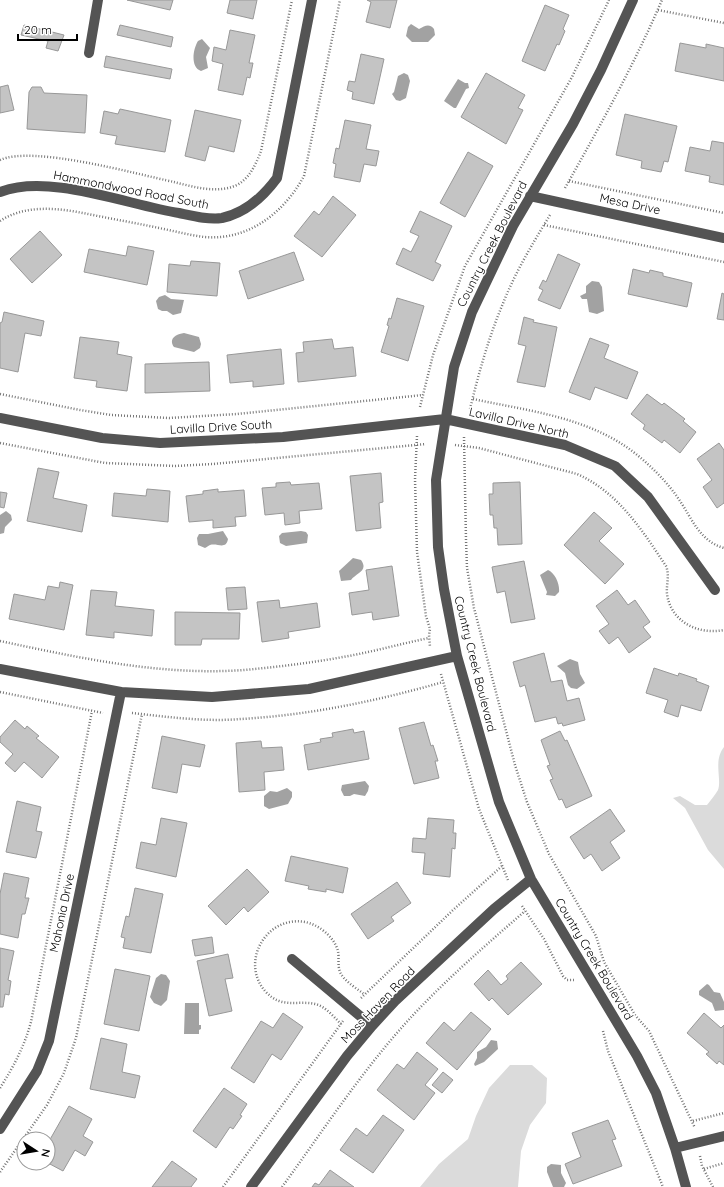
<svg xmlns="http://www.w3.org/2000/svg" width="724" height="1187" viewBox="0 0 724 1187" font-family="Quicksand,sans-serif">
  <rect width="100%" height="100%" fill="#fff"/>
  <path fill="#dbdbdb" d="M724,747v122l-16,-19 -23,-42 -12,-10 7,-2 15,9h12c3,-4 8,-10 11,-15 4,-11 -5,-29 6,-43z
    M510,1065h22l15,13 -1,25 -16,22 -9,26 -3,36h-98l19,-23 29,-25 8,-23 13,-28z"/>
  <path fill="#a2a2a2" d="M411,24l8,5c6,-3 10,-6 15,0l1,6 -7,7h-16l-6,-6 2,-9z
    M202,39l8,9 -4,9 2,11 -7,3c-11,-4 -8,-22 -3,-30z
    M404,73l4,2 2,6 -4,17 -6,3 -4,-1 -4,-6 2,-2 4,-16z
    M458,79l7,4h3l1,5 -3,1 -10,19h-2l-10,-7z
    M592,281l7,1 3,5 2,24 -7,3 -8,-2 -2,-13h-5l-2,-3 6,-3v-7z
    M165,295l6,4 13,1 -3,13 -8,2 -6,-4h-5l-4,-2 -2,-8 3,-4z
    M184,333l15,4 2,7 -1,4 -6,4 -20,-5c-6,-8 2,-13 10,-14z
    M6,511l5,4 1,5 -7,7 -1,6 -4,1v-19z
    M223,531l5,8c-2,11 -10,4 -18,6 -2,1 -3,2 -5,3l-7,-3 -1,-7 2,-4h9z
    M301,531l5,1 2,3 -1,8 -21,3 -6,-3 -1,-7 3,-3z
    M353,558l8,2c8,11 -5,13 -10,20l-10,1 -2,-10z
    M548,570c7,3 12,14 11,22l-4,4 -9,-1 1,-3 -7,-17z
    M570,659l8,3 2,12 5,9 -8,6 -6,-1 -3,-3 -3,-12 -8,-7z
    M365,781l4,5 -1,5 -3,5 -11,-2 -4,2h-6l-3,-6 1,-5z
    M287,788l5,4v5l-4,7 -19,5 -5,-3v-10l6,-5 7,1z
    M161,974l5,1 4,6 -3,19 -6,6 -7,-3 -4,-6 6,-19z
    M707,984l2,1 5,7 6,1 4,9v8l-9,1 -3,-8 -13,-8v-4z
    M185,1003h14v22h2v4l-2,1v4h-15z
    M491,1040l6,1 1,8 -14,13 -9,4 -1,-2 3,-6v-6l9,-5z
    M551,1164l10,1v8l5,10 -2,4h-11l-6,-15v-5z"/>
  <path fill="#c4c4c4" stroke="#989898" d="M127,0h46l-3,10z
    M230,0h27l-4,19 -26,-6z
    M367,0h30l-7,28 -24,-6 5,-20z
    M545,5l24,10 -6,14 2,2 -6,14 -2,-1 -12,27 -23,-10z
    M24,25l40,10 -6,16 -12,-3 2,-7 -27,-6z
    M120,25l53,12 -2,10 -54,-12z
    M230,30l25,5 -6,28h4l-3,15 -3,-1 -4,18 -25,-5 5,-26 -11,-3 2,-14 12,3z
    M680,43l26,5v-4l18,4v33l-49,-10z
    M361,54l23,5 -10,45 -22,-5 1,-7 -6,-2 2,-9 6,1z
    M106,56l66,13 -2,10 -66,-12z
    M486,73l39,22 -7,13 5,2 -17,34 -45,-27z
    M8,85l6,25 -14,3v-26z
    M32,87h9l3,6 43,2 -2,38 -58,-4 2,-37z
    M120,109l51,11 -6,32 -50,-8 2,-8 -17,-3 4,-22 14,3z
    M195,110l46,10 -7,32 -25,-6 -4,15 -20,-5z
    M625,114l52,12 -9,36 -4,-1 -3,11 -20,-4 1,-7 -26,-6z
    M345,120l26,5 -5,24 13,2 -3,15 -12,-2 -4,18 -26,-5 2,-13 -3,-1 3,-15 3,1z
    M712,141l12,2v42l-15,-3 1,-6 -25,-5 5,-24 20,4z
    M468,152l25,14 -28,51 -25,-14z
    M333,196l23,19 -34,42 -28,-21 20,-25 5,4z
    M420,211l32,15 -17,36 6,3 -8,16 -37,-17 7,-16 8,4 8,-16 -9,-4z
    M40,231l22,24 -30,28 -22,-24z
    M128,246l26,5 -7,34 -63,-13 5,-23 37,7z
    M294,252l10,28 -56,19 -9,-28z
    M558,254l22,10 -20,45 -22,-9 5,-10 -4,-2 4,-8 3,2z
    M191,261l29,2 -3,33 -50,-4 2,-28 21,2z
    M633,269l16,4 1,-3 13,3v3l29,7 -5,24 -59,-13z
    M722,293l2,1v26l-7,-1z
    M397,298l27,8 -16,55 -27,-9 8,-26 -2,-1 2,-7 2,1z
    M4,312l40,9 -3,15 -16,-3 -7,39 -18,-4v-45l2,-1z
    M524,317l10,3 -1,2 24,5 -12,60 -28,-5 9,-36 -8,-2z
    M80,337l39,5 -2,12 15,3 -5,34 -31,-4 1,-6 -23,-3z
    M590,338l19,7 -5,13 34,14 -11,27 -32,-12 -5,13 -21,-8z
    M332,339l2,10 19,-2 3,29 -58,6 -2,-29 8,-1 -1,-10z
    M281,349l3,35 -31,3v-6l-23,2 -3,-28z
    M209,362l1,29 -65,2v-29z
    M647,394l15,11 2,-2 21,16 -2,2 13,11 -16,21 -16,-13 -2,3 -19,-14 2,-4 -14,-11z
    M719,443l5,7v53l-7,5 -14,-21 9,-7 -15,-21z
    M38,468l21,4 -6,26 34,7 -5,27 -55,-11z
    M381,473l2,29 -4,1 2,25 -25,3 -6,-55z
    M290,482l1,3 28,-2 3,26 -23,2 1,12 -15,2 -1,-12 -19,2 -3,-27 14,-1v-4z
    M520,482l2,62 -24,1 -1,-17h-3l-1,-13h-3l-1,-21h4v-11z
    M147,489l23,2 -2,31 -56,-6 2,-23 32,3z
    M218,489v3l26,-2 2,26 -11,1 1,9 -23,2v-8l-24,2 -3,-26 17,-2v-3z
    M0,492l7,1 -3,15 -4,-1z
    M594,512l18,16 -13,13 25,23 -19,20 -41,-39z
    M524,561l11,58 -24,4 -6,-32 -8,2 -5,-26z
    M392,566l7,50 -26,4 -1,-8 -20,3 -3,-22 20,-3 -3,-20z
    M60,582l13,3 -9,45 -55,-11 5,-25 31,6 3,-14 11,2z
    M245,587l2,22 -19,1 -2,-22z
    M91,590l26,2 -2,14 39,4 -2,26 -38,-4v6l-28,-3z
    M617,590l11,15 7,-5 15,22 -7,5 8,10 -22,16 -11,-16 -9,7 -10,-13 10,-7 -13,-18z
    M279,600l1,8 37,-5 3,24 -32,5 1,6 -27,4 -5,-40z
    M175,612l65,1 -1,26h-37l-1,6h-26z
    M544,653l7,29 11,-2 5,21 12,-3 6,22 -22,6 -1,-3 -4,1 -2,-7 -21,5 -10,-37 -5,2 -7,-25z
    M654,668l24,8 1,-3 18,6 -1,2 13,5 -8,25 -20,-6 -3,12 -14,-5 4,-12 -22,-7z
    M15,720l10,9 2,-3 12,10 -3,2 23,19 -17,21 -18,-16 -9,10 -10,-9 8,-9 -13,-12v-5z
    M424,722l7,24 2,-1 5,16h-3l4,17 -25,6 -15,-56z
    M353,729l1,4 10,-2 5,28 -61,11 -4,-25 17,-3 -1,-3 13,-2 -1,-4z
    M560,731l5,10 2,-1 25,56 -26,12 -4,-9 -3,1 -9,-20 3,-1 -6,-13 3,-1 -9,-25z
    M162,736l43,9 -5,22 -18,-3 -5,29 -25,-5z
    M261,741l1,7 20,-1 2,23 -20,2 1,18 -26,2 -3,-49z
    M17,801l24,6 -5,24 6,1 -6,26 -30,-6z
    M610,809l15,22 -15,11 10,16 -18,13 -11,-17 -7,5 -14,-22z
    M161,818l26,5 -11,54 -40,-9 5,-26 15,3z
    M428,818l26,2 -1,13h3l-1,16 -3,-1 -2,29 -27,-3 2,-21 -13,-1 1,-14 13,1z
    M291,856l57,12 -5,25 -17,-4v3l-18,-3 1,-3 -24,-5z
    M247,869l22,23 -21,20 -4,-5 -18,18 -18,-19z
    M4,873l25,5 -4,20h4l-4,16h-3l-4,24 -18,-4v-40z
    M397,882l14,21 -20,14 3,4 -26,18 -17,-25z
    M135,888l28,6 -12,59 -28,-5 2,-10 -4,-1 5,-21 3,1z
    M212,937l2,16 -19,3 -3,-16z
    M0,948l14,3 -6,29 3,1 -2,14 -4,-1 -2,13h-3z
    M228,954l5,24 -8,1 7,32 -23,5 -12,-55z
    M521,962l21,22 -34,31 -16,-17 -3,3 -15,-17 14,-14 13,15 7,-6 -2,-3z
    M115,969l35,7 -11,55 -35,-7z
    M471,1012l20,17 -34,41 -31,-27 18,-21 10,9z
    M283,1013l20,14 -22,33 -9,-6 -18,29 -23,-15 30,-47 12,7z
    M704,1013l17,15 3,-3v40l-5,-4 -2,3 -11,-10 3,-2 -22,-19z
    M101,1038l26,6 -5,28 18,4 -5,22 -45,-9z
    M417,1052l21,17 -13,16 10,8 -21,27 -37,-30 20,-26 7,5z
    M443,1072l10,8 -11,13 -10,-8z
    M224,1088l23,16 -7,11 2,1 -9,13 -3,-2 -14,21 -23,-17z
    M69,1106l23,13 -9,17 10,6 -8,14 -10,-6 -12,21 -15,-8v-20z
    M383,1115l21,15 -31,43 -33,-23 16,-22 11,8z
    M608,1120l8,19 -4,1 10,26 -49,18 -8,-20 16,-7 -9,-24z
    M172,1161l25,18 -6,8h-39z
    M330,1170l24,17h-42l3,-4 4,2z"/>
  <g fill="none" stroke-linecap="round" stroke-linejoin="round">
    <path stroke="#767676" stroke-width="2.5" stroke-dasharray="1 2" stroke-linecap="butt" d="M658,10l66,13
      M0,160c33,-15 136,14 174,22 20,5 43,12 63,3 13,-7 19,-21 24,-34l31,-151
      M569,181l155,32
      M565,188c35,-62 69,-123 97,-188
      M0,221c26,-17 59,-13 88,-7 24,5 48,9 71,14 15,3 30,7 45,9 44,4 80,-24 100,-61l36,-176
      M544,225l180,37
      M0,394l80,16 31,5 58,3 68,-4 186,-19
      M473,399c56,12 116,18 163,55 16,13 31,28 42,44 14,20 21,43 46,50
      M420,407l13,-52 32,-89 107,-189 37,-77
      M470,409c9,-37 19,-73 34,-108 12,-30 29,-58 46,-86
      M417,436l-2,43 2,73 9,64 4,13 -1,6 1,12
      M464,437l2,103 1,28 7,40 41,157 12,37 22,52 47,82 8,26 31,53 14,16 46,97
      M0,443l105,20 70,3 38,-2 213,-20
      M455,445l24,3 98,26c41,18 65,56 89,92 4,10 0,19 1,28 4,28 31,41 57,36
      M0,641c80,17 161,35 244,29 33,-3 66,-7 99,-13 29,-5 57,-13 86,-19
      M441,674l38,135 29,71
      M0,692l103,21
      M132,713c36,4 73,9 109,6 69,-4 136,-18 202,-37
      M522,906l22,33 19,37 4,4h7
      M361,998l91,-87 50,-45
      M341,1024c-7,-7 -16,-18 -26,-20 -18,-4 -33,5 -49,-12 -27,-29 0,-77 39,-70 12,2 27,13 32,26 3,7 0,16 3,24 4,9 16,16 24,22
      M603,1031l5,20 55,136
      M0,1088c14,-22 24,-41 31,-66l61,-311
      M693,1121l31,-8
      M700,1156l2,10 11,21
      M704,1169l20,-6
      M0,1172l47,-67 17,-32 12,-35 66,-324
      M223,1187l120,-166
      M282,1187c43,-59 83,-121 133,-174 34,-36 72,-69 110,-102"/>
    <path stroke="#545454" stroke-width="10" d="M633,0l-32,70 -28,54 -60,102 -41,86 -18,55 -18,113 2,67 6,42 13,67 42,146 32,77 106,177 19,37 19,55 11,39
      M89,53l9,-53
      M0,192c49,-19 128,13 179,21 14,3 29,7 43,5 23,-5 41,-21 55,-40l35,-178
      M530,196l194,42
      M0,418l102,20 58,5 123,-6 162,-18 120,26 50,21 33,31 67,93
      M0,669l121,23 91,5 97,-8 148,-33
      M292,959l80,67
      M0,1129l37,-58 12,-30 72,-349
      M675,1148l49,-12
      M251,1187l96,-131 25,-30 23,-25 99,-92 37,-30"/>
  </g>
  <g text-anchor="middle" stroke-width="3" stroke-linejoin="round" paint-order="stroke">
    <g font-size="12" fill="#000" stroke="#fff">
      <text transform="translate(131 190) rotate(11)" y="4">Hammondwood Road South</text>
      <text transform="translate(630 204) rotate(12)" y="4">Mesa Drive</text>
      <text transform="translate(492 244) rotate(-63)" y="4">Country Creek Boulevard</text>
      <text transform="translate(519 423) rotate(13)" y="4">Lavilla Drive North</text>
      <text transform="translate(221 427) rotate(-3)" y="4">Lavilla Drive South</text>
      <text transform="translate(475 664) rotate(76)" y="4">Country Creek Boulevard</text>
      <text transform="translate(62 913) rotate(-78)" y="4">Mahonia Drive</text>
      <text transform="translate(594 959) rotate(59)" y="4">Country Creek Boulevard</text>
      <text transform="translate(378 1005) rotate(-46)" y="4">Moss Haven Road</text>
    </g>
  </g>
  <g transform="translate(36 1151) rotate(102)"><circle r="19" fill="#ffffff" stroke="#999999"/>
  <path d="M0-3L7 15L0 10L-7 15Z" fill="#000000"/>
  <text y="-6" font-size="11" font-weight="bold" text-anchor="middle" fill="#000000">N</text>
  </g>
  <path d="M18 34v6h59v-6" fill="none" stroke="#000000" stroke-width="2"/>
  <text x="24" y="34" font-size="12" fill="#000000" stroke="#ffffff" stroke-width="3" paint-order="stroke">20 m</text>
</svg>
